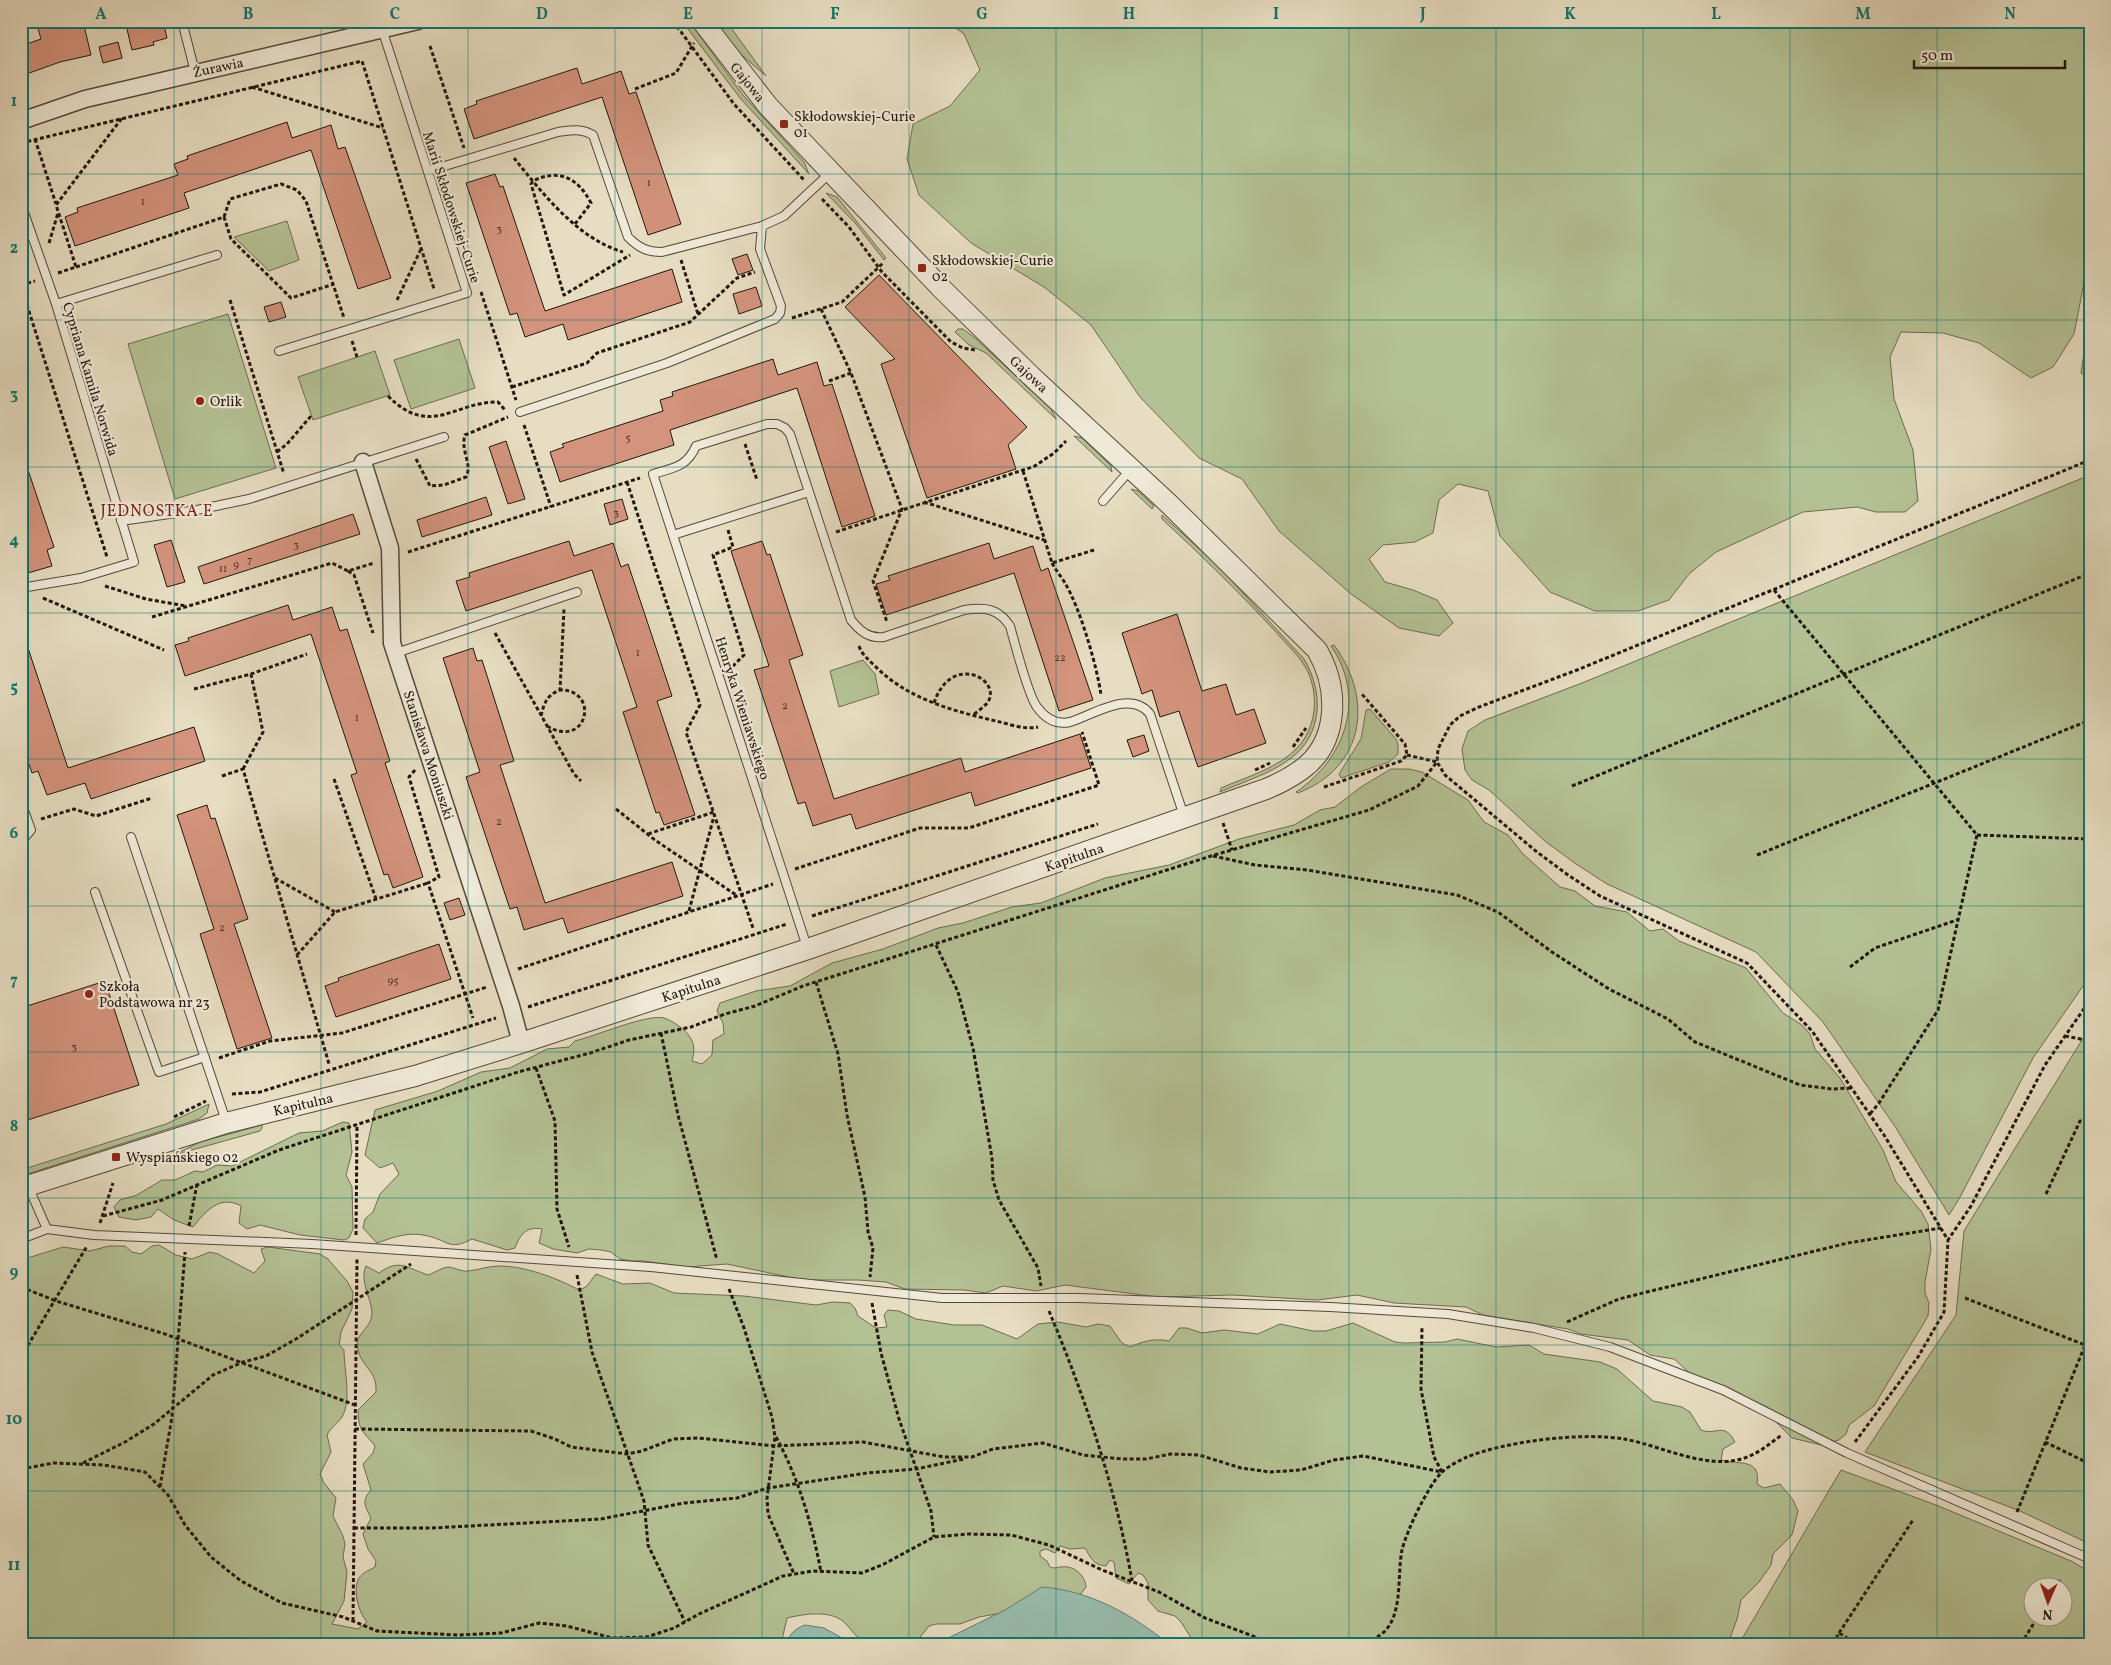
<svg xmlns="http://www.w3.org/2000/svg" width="2111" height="1665" viewBox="0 0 2111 1665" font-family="Vollkorn,serif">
  <rect width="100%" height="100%" fill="#e7ddc2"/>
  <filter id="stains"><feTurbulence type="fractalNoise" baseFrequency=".004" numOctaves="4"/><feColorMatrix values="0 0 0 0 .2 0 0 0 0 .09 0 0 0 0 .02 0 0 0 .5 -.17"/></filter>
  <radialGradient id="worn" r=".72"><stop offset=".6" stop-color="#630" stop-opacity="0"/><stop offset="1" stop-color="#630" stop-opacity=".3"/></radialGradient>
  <path fill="#b4c194" stroke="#6c6c51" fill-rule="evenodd" d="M682,21h7l54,74 61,67 5,12 -69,-76z
    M716,21h10l40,55 -30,-26z
    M946,21h1144v162l-7,105 -9,46 -21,33 -22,11 -52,-35 -36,-10 -42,-1 -11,25 4,42 19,51 5,51 -13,11h-29l-19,-5 -54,5 -87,40 -27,22 -20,26 -31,11h-43l-45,-19 -50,-56 -12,-45 -30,-7 -19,16 -6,33 -18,9 -32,3 -14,14 16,23 28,8 24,10 16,23 -14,13 -40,-8 -48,-34 -72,-63 -37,-52 -43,-21 -59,-61 -49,-72 -47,-38 -73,-44 -52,-48 -12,-36 6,-35 37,-18 30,-36 -16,-36z
    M826,193l11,4 49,61 -2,2 -28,-36z
    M287,221l12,39 -30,11 -35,-34z
    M2090,312v67l-9,-6z
    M228,314l48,154 -101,31 -47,-155z
    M958,329h5l12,9 76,71 5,10 -70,-66 -17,-8 -14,-13z
    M459,339l16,49 -64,21 -17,-49z
    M375,351l15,44 -77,25 -15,-43z
    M1074,436l8,2 29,28 1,6z
    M2090,475v501l-57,82 -74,141 -10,16 -53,-87 -73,-106 -67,-70 -149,-68 -31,-20 -30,-22 -57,-52 -17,-10 -7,-10 -3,-21 6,-18 17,-11 97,-37z
    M1131,489l7,2 16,15 -2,3z
    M1162,515l57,52 85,92c20,33 19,76 -14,100 -20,15 -47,23 -70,33l1,-4c25,-11 58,-20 77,-41 18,-20 21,-50 10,-75 -7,-15 -22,-28 -33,-41 -36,-39 -74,-76 -113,-112z
    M1334,645c40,54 31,122 -36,148l-2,-1c49,-33 71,-94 35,-146z
    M863,660l12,14 4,20 -40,13 -9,-36z
    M1370,709l26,30 2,5v10l-9,8 -48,16 -2,-4 22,-35 5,-29z
    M1391,769h18l13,3 46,28 16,22 24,13 15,19 37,33 15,4 20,15 32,6 23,19 13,-2 16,12 67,27 37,45 19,12 8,9 5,15 25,29 43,72 13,32 25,29 7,13 3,25 -6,33v11l4,10 -1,13 -54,90 -25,19 -3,9 -7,6 -18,5 -29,-7 -16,-16 -9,-15 -28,-12 -10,-7 -37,-13 -18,-16 -24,-4 -22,-15 -47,-6 -13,-5 -85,-14 -17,-8 -72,-4 -37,-8 -40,5 -85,-5 -74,2 -93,-12 -29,6 -33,-5 -17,7 -22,-3 -59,-1 -19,-7 -28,-2h-55l-76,-16 -41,3 -43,-6h-11l-12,-2 -9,-7 -10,-2 -12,-1 -12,4 -24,-4 -14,-6 3,-14c-15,-3 -22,5 -27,19l-8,2 -35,-11c-23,12 -23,2 -44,-3 -19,-5 -34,1 -51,7l-14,-15 2,-9 8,-7 7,-18 19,-20 -6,-11 -13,5 -15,-13 10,-45 63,-19 43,-19 29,-4 37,-19 22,-2 6,-6 10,-3c17,-5 64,-24 79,-20 7,2 17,9 22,14 9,10 9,17 6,29l10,3 10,-9 1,-15 11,-6 -1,-11 -6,-12 3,-8 36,-12 34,-5 42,-23 51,-14 55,-21 25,-5 49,-16 29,-4 64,-25 64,-13 70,-26 55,-14 26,-15 15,-3 26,-20z
    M2090,1027v517l-70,-33 -155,-59 91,-137 8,-84z
    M209,1104l-2,9 -8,6 -178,57v-6l145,-46z
    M343,1122l6,1 3,29 -6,23 6,12 1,42 -4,9 -5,2 -44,-5 -40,-10 -13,4 -8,-6 2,-17c-21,-12 -36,6 -48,21l-19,-7 -16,-11 -7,8 -15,3 -17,-3 -5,-10 6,-7 17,-5 25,-15h13l20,-9 8,1 14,-7 15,1 67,-33 23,-2z
    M262,1125v3l-2,3 -86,24 26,-13z
    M159,1245l17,10 16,4 18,-7 8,2 36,19 11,-12 -4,-12 7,-2 52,7 8,5 19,22 6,11 -1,17 -11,23 -2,13 5,5c0,20 8,50 -2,67 -4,6 -11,10 -15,18l4,17 -11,22 4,9 12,15 -3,18 10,20 2,8 -2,13 4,15 -3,29 -12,23 26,5 9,-7c-8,-9 -15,-32 -8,-44 4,-6 11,-8 16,-11l1,-6 -8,-12 -5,-15 8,-16c-6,-12 -10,-17 0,-28l-8,-26 10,-11 2,-7c-11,-14 -17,-15 -17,-36l18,-18c1,-22 -13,-23 -18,-42 -4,-15 9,-19 13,-31 5,-15 -13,-35 -5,-53l13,7c20,-15 28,-5 49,2 6,-2 15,-8 21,-8 7,1 13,5 19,4 11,-1 20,-5 31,-5 26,0 58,12 80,24l7,-3 10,-13 27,10 27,-1 24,10 70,3 72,9 17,-3 17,1 5,5 3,8 18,12 11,-1 -3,-12 4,-5 11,1 17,8 38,6h28l35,14 21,-15 20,-2 28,5 12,-3 12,2 12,17 8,4c14,-6 24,-9 39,-6l10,-13h8l15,5 22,-3 34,4 22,-10 33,7h13l27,-8 42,19 9,1 41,-1 12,-3 39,8 33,-2 15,9 56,8 17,7 36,32 29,6 8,5 11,18c15,6 23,-9 34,12l-12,7 -2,11c19,5 40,-2 36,24l7,4 16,-4 13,16 5,11 -6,24 -19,19 -2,11 -12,17 -18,18 -4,19 -9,25h-533l-14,-22 -6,-6 -17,-5 -10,-11v-17l-5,-8 -5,-2 -9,11 -13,-6 -2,-16 -4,-2 -4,6c-13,-1 -15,-8 -21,-18l-15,1 -10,-3 -5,7 -9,-4 -6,2v5l7,5 3,6c5,2 6,0 11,0 13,-2 24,8 25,20l-10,13 -97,17 -19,7h-24l-7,2 -12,15 -11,3 -9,-1 -7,-4 -8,-1 -16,3c-12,-5 -11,-7 -20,-17 -14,-15 -42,-10 -59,-6l-6,26h-760v-384l42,-13 27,4 19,-5h16l7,6 9,2 11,-8z
    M1841,1470l95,35 135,56 19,11v72h-351zM2034,1588h30v30h-30z"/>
  <path fill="#98bdae" stroke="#697a6e" d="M1042,1587c49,4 89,27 127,57h-105c-24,-11 -34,-1 -57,0 -24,1 -48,0 -71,0l69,-34z
    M805,1625l19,3 29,16h-67c4,-11 9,-15 19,-19z"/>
  <path fill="#d3937c" stroke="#23160e" d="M36,21h47l8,34 -31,7 -39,14v-30l20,-7z
    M125,21h38l4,17 -14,4 1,3 -22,5z
    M118,42l4,16 -19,5 -4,-16z
    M577,68l5,16 39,-13 8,23 7,-2 45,132 -33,11 -46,-138 -128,42 -10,-30 13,-5 -1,-3z
    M287,122l5,16 39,-13 7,24 7,-2 46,131 -33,11 -47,-139 -127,43 5,15 -114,38 -10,-29 13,-5 -1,-4 101,-33 -4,-11 14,-5 -1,-3z
    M495,174l5,13 3,-1 42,125 127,-42 10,33 -114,38 -5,-16 -38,13 -8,-24 -7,2 -44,-132z
    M747,254l6,16 -15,5 -6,-16z
    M879,275l148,152 -19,18 8,24 -89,29 -46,-134 14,-5 -50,-52z
    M756,287l6,19 -23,8 -6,-20z
    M281,302l5,15 -17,5 -5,-15z
    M773,359l5,16 39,-13 7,24 8,-2 43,132 -33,11 -45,-139 -127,42 4,15 -114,37 -10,-30 14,-5 -2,-3 101,-33 -3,-11 13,-4 -1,-4z
    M506,441l19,58 -17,5 -19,-57z
    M24,458l30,89 -7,3 5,16 -31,9v-116z
    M486,497l6,18 -70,22 -5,-17z
    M622,499l6,20 -18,6 -6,-21z
    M353,514l7,20 -156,50 -6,-17z
    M171,540l14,42 -18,5 -13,-42z
    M569,541l5,15 39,-13 8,24 7,-3 44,132 -15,5 38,114 -31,10 -5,-13 -3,1 -33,-101 14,-5 -45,-137 -126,41 -10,-30 14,-4 -1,-4z
    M762,541l5,14 3,-1 33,101 -14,5 45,139 127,-41 4,14 115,-38 11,34 -116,38 -4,-14 -115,37 -5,-15 -38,12 -8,-24 -7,2 -44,-134 15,-4 -38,-115z
    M989,543l5,16 39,-13 8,25 7,-3 45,132 -34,11 -45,-138 -128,42 -10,-31 14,-4 -2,-4z
    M288,605l5,15 39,-13 8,24 7,-2 43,132 -5,2 38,114 -30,11 -5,-14 -4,1 -33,-100 6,-2 -46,-139 -126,42 -10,-31 14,-4 -1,-3z
    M1177,614l25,77 24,-7 10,31 18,-6 12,34 -68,24 -19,-56 -19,6 -8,-27 -10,4 -20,-61z
    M21,636h3l44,132 126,-41 11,34 -114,38 -6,-16 -38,12 -9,-24 -6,2 -11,-32z
    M473,648l4,13 5,-1 32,101 -14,4 45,138 127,-41 11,34 -115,37 -5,-15 -39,12 -7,-23 -7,2 -44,-132 14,-5 -37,-114z
    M1144,735l5,16 -16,6 -6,-17z
    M207,805l4,14 4,-1 33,101 -14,5 38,114 -35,11 -37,-115 14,-5 -37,-114z
    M459,898l6,17 -15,5 -6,-17z
    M439,944l12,35 -115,38 -11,-31 14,-5 -1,-3z
    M105,981l34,104 -118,37v-114z"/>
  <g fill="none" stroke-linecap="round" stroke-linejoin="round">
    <g stroke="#54483b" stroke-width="10">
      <path id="service" d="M182,21l13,51
        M428,171l130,-39c14,-2 23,-4 35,3l35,102c11,11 19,15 34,15l100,-26
        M21,204l35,100 78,258 -53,16 -60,10
        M56,304l161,-49
        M279,351l188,-58 -85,-264
        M520,412l147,-49 108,-44 5,-6 1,-7 -21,-57 2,-23 22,-10 46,-43
        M1103,501l28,-32
        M121,521l76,-11 52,-11 195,-62
        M673,535l136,-43
        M396,653l181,-61
        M21,802l10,28 -10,12
        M131,837l95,284
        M95,892l64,180 46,-15
        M807,947l-154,-473c20,-6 34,-7 43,-28l71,-22h10l8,4 5,6 61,186c9,11 18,19 33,17l80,-27c21,-3 34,-2 46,16 5,18 18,69 27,81 8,11 19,18 33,15 23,-7 61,-33 80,-8l34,102
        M47,1229l47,6 218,9 339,23 291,31h137l251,9 118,7 86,14 76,19 113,43 124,63 243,106
        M21,1239l26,-10 -19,-43"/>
    </g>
    <g stroke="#54483b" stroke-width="19">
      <path id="minor" d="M21,121l64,-22 333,-78
        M363,462l27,86 2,95 119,363 10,37"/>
    </g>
    <g stroke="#54483b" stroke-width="22">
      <path id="tertiary" d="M21,1188l205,-65 189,-47 106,-33 287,-94 458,-160c12,-5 24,-11 35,-19 39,-28 38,-82 16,-120l-150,-148 -136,-126 -88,-86 -175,-184 -66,-85"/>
    </g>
    <path stroke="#23160e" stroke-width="3" stroke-dasharray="4 2.5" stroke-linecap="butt" d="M673,21l61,83 70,76
      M430,46l34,102
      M252,87l131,41
      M635,89l41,-16 18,-30
      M35,139l21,65
      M21,143l341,-82 72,228
      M514,158c29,36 64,81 109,94
      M822,199l27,28 33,45 69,70 12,6 12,2
      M224,217l6,-18 51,-15 16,6 9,11 38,117
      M575,224l16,-21c-13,-25 -32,-35 -58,-22l-2,3 33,111 66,-40
      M49,243l9,-30
      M681,260l17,54
      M76,267l148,-50 7,22 60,59 43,-14
      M58,273l18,-6 -20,-62 66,-87
      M21,285l14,-4
      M21,286l86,271
      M481,292l35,108
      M230,300l54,174
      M397,300l24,-51
      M821,309l30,64 51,136 -29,72 14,41
      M792,318l50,-16 41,-39
      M352,341l5,16
      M829,381l22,-8
      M512,387l75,-24 10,-10 93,-31 47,-44 18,-6
      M388,396c43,43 67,5 110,6l8,9
      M524,425l27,82
      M745,444l12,36
      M277,452l10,-8 24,-28
      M416,459l14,27 14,-1 22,-8c7,-13 -6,-26 -1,-42l43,-18
      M2090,460l-513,210 -98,37 -19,9 -10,9 -12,24 -1,13 8,13 92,77 31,23 32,21 147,67 65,68 72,104 64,105 23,-34 74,-141 45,-65
      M1023,471l29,92 42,-13
      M627,482l73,223 -14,27 67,196
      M924,502l120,38
      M728,530l5,17 -20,8 31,100 -13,13
      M836,532l199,-66 19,-13 12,-12
      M408,552l232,-74
      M1052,563c4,8 9,13 13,20 15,25 32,83 36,112
      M348,571l6,4 19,58
      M105,586l41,13 40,7
      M1774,590l203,245 -39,175 -59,93 -9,11
      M43,598l121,52
      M152,617l180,-54 16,8 26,-8
      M495,633l79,141 7,7
      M859,646c3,9 10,14 17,21 32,32 77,44 120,54 13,3 28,9 42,6
      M194,689l57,-15 56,-20
      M934,703c17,-51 68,-24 54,-1 -4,5 -10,9 -15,13
      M541,716c3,-13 6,-21 19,-26l4,-81
      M547,726c40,24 54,-36 13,-36
      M1293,747l13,-19
      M243,769l20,-37 -12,-58
      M415,770l-6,7 30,100 -11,6 45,135
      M1255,770l15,-7
      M222,776l21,-7 86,295
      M334,779l42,120
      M1572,786l518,-213
      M1324,787l77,-26 6,-6 -2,-11 -44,-51
      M616,809l39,31 81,55
      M41,819l33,-10 22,7 56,-18
      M1223,823l9,27
      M648,834l66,-22
      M1977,835l113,4
      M1757,855l333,-135
      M1213,856l42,9 52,5 150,25 41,17 54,40 57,37 59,30 27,23 105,43 32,4 19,-1
      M795,869l125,-41h49l130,-43 -17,-53
      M275,878l60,34
      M689,911l25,-95
      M812,916l286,-92
      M936,945l22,47 15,56 19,110 1,22 6,20 39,68 3,18
      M297,955l38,-43 93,-29
      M1850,967l25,-19 82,-28
      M518,969l255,-85
      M816,982l22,72 9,61 18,82 3,35 5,16 -3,29
      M528,1007l259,-83
      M661,1033l17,82 39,145
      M2065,1036l25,5
      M219,1058l51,-17 72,-8 145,-46
      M536,1068l19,53 2,88 12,38
      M232,1094l28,-2 236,-74
      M174,1117l32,-16
      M2046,1194l34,-73 10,2
      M103,1216l59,-16 117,-50 239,-78 72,-19 39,-13 62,-13 34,-13 30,-8 48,-20 408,-130 158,-46 49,-24 19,-24 -30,-7
      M100,1223l13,-40
      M189,1226l8,-42
      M356,1235l1,-109
      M577,1275l15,77 52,149 4,44 37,77
      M21,1287l35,14 109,33 190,71
      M729,1289l15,39 28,89 3,20 -8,61 1,16 26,60
      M1965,1298l120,47
      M872,1303l9,50 18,66 32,92 3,26
      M1049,1311c36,86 67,178 83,270
      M1567,1322l52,-23 32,-8 197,-48 93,-15
      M21,1357l66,-111
      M355,1429l176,2 24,8 16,8 56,7 15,-3 31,-12 25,-1 77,8 88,-4 81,15h28l21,-8 50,-6 40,12 39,4h24l25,-5 28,1 42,13 29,4 31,-2 33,-10 29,-4 79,16 -8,-15 -13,-68 1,-63
      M776,1437c23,42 36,88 45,135
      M1855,1442l63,-85 26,-45 4,-72
      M2045,1442l45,22
      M83,1463l42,-21 29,-18 59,-49 30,-13 23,-6 30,-17 115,-75
      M21,1469l33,-6 50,2 41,7 23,23 17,30 26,32 30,24 41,22 61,14 34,14 81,4 43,-2 38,-10 28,3 45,12 35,-1 27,-9 25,-14 84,-38 30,-5 49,2 22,-9 50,-27 34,-3 43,1 38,10 53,25 57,22 46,26 61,23 14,3
      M160,1487l12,-70 13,-165
      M2017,1512l73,-179
      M354,1528h78l169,-9 83,-16 53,-5 31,-10 99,-15 49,-4 48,-10
      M2055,1588l5,-8
      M353,1621l4,-362
      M1839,1633l74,-113
      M1366,1644c6,-4 14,-8 19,-13 18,-19 12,-56 17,-81 5,-20 25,-62 39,-77 6,-6 19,-13 26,-16 40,-16 115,-25 157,-18 40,7 90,36 130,15 10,-5 19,-13 28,-19
      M1833,1644l6,-11 18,11
      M2021,1644l16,-26"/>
    <use href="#service" stroke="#efe9d7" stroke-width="8"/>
    <use href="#minor" stroke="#efe9d7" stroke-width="16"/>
    <use href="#tertiary" stroke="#efe9d7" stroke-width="20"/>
  </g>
  <path fill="none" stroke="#0f766e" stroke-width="1" stroke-opacity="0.55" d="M174,21v1623M321,21v1623M468,21v1623M615,21v1623M762,21v1623M909,21v1623M1056,21v1623M1202,21v1623M1349,21v1623M1496,21v1623M1643,21v1623M1790,21v1623M1937,21v1623M21,174h2069M21,320h2069M21,467h2069M21,613h2069M21,759h2069M21,906h2069M21,1052h2069M21,1198h2069M21,1345h2069M21,1491h2069"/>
  <g fill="#8f2418" stroke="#efe9d7" stroke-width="2">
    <rect x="779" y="119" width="10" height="10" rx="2.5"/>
    <rect x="917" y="263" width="10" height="10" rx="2.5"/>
    <circle cx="200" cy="401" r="5"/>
    <circle cx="89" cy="994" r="5"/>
    <rect x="111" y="1152" width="10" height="10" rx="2.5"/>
  </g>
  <g text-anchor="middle" stroke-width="4.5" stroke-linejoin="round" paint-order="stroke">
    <g font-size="11" fill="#4f352a">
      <text x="649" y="186">1</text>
      <text x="143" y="205">1</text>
      <text x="499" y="232">3</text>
      <text x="628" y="441">5</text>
      <text x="616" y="516">3</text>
      <text x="296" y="548">3</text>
      <text x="250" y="563">7</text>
      <text x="236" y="568">9</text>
      <text x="223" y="572">11</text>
      <text x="638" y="656">1</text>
      <text x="1060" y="661">22</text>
      <text x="785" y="709">2</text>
      <text x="357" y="721">1</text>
      <text x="499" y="825">2</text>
      <text x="222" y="931">2</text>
      <text x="393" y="984">95</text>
      <text x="74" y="1050">3</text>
    </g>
    <g font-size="14" fill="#23160e" stroke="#efe9d7">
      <text transform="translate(218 67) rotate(-12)" y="5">Żurawia</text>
      <text transform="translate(748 82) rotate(51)" y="5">Gajowa</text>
      <text transform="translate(452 207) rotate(72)" y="5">Marii Skłodowskiej-Curie</text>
      <text transform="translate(1029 374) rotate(43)" y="5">Gajowa</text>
      <text transform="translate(91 379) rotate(73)" y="5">Cypriana Kamila Norwida</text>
      <text transform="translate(743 708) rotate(72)" y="5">Henryka Wieniawskiego</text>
      <text transform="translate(429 755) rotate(72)" y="5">Stanisława Moniuszki</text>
      <text transform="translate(1074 857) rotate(-19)" y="5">Kapitulna</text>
      <text transform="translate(691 988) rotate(-18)" y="5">Kapitulna</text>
      <text transform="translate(303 1104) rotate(-13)" y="5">Kapitulna</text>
    </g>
    <g font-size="14" fill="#23160e" stroke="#efe9d7" text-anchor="start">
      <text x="794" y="121">Skłodowskiej-Curie<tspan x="794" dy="16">01</tspan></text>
      <text x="932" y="265">Skłodowskiej-Curie<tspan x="932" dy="16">02</tspan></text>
      <text x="210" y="406">Orlik</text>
      <text x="99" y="991">Szkoła<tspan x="99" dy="16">Podstawowa nr 23</tspan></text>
      <text x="126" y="1162">Wyspiańskiego 02</text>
    </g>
    <g font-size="16" letter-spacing="1" fill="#7a1f14" stroke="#efe9d7">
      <text x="157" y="516">JEDNOSTKA E</text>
    </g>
  </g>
  <rect width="2111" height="1665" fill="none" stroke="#e7ddc2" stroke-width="55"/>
  <g transform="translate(2048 1602) rotate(182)"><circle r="24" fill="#efe9d7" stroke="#9d9587"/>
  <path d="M0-4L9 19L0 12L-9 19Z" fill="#8f2418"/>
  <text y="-8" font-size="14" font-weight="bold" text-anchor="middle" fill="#23160e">N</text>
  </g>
  <path d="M1914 60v8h151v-8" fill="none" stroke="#23160e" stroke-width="2.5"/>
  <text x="1921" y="60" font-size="15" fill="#23160e" stroke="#efe9d7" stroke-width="4" paint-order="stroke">50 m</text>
  <rect x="28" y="28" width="2056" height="1610" fill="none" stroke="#0f766e" stroke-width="2"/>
  <g font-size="16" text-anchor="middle" font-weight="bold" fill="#0f766e">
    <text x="101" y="19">A</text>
    <text x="248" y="19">B</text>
    <text x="395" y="19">C</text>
    <text x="542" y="19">D</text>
    <text x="688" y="19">E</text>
    <text x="835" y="19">F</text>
    <text x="982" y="19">G</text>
    <text x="1129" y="19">H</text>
    <text x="1276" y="19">I</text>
    <text x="1423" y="19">J</text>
    <text x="1570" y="19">K</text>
    <text x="1716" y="19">L</text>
    <text x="1863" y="19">M</text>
    <text x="2010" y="19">N</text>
    <text x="14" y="106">1</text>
    <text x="14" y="253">2</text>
    <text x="14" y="399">3</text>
    <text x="14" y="545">4</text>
    <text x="14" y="692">5</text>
    <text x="14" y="838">6</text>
    <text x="14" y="985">7</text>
    <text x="14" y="1131">8</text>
    <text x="14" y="1277">9</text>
    <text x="14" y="1424">10</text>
    <text x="14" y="1570">11</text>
  </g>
  <rect width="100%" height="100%" filter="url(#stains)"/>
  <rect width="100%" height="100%" fill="url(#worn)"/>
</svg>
